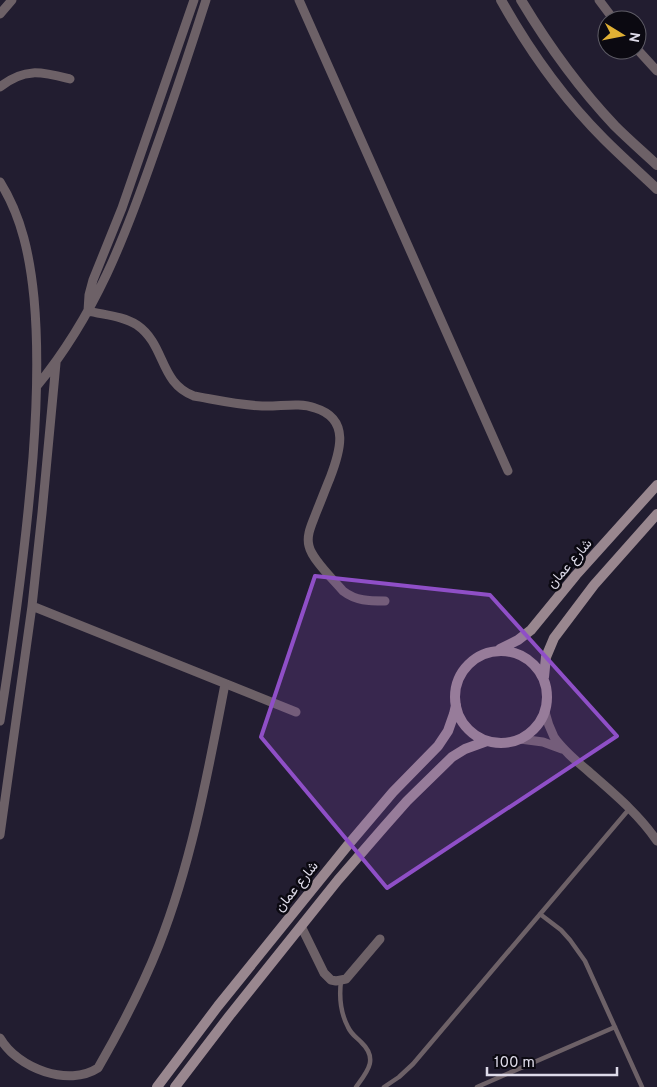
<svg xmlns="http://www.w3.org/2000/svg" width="657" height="1087" viewBox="0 0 657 1087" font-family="Overpass,Vazirmatn,sans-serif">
  <rect width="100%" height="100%" fill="#221d30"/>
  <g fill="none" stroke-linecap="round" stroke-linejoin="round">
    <path stroke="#6d6167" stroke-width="4.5" d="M540,914l21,16 9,10 15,21 57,126
      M341,981c-2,16 -1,31 7,46 3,7 8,10 13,15 18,17 6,30 -5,45
      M384,1087l15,-10 14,-13 217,-256
      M477,1087l138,-60"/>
    <path stroke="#6d6167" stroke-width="9" d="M194,0l-72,208 -29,72 -4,15 -1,16c16,4 35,5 49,14 29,20 22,58 57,71 23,4 45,9 68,10 17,1 37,-4 53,2 36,11 25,44 15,70 -5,12 -9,23 -14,35 -4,11 -10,22 -7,33 3,14 25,34 34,45 13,10 26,10 42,10
      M299,0l209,471
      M599,0l15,20
      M0,14l12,-14
      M637,49l20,22
      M0,87c25,-20 42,-15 70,-8
      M0,182c22,35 30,75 34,116 5,54 3,105 -1,159 -7,88 -19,176 -33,264
      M37,386c59,-72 88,-149 118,-235 18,-50 35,-101 51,-151
      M32,606l264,106
      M545,712c2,9 5,17 9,25 9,13 21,23 33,33 25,22 51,43 70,71
      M520,739l23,3 19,7
      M0,835l32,-229 10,-93 14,-150
      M301,926l23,47 7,7 5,1 10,-2 34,-40
      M0,1038c18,31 69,49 98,30 23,-40 44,-80 61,-123 33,-84 49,-173 66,-261"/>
    <path stroke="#6d6167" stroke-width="10" d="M501,0c28,50 62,98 103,139 17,17 35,33 53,50
      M521,0c27,45 58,88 94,126 13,13 28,26 42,39"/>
    <path stroke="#99878f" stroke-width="10" d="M500,649l18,-9 13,-10 45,-55 81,-90
      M455 697a46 46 0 1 1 92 0a46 46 0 1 1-92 0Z
      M544,677l2,-20 8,-19 40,-53 63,-71
      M157,1087l61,-81 130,-161 45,-53 45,-46 10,-15 6,-17 2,-9
      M175,1087l55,-72 108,-135 46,-53 23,-26 45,-44 13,-8 22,-8"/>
  </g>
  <path fill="#8f4fc7" fill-opacity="0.2" stroke="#8f4fc7" stroke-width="4" stroke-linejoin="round" d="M315,576l175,19 127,141 -230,152 -126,-151z"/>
  <g text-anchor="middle" stroke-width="5" stroke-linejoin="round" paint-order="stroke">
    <g font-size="14" fill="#dedbe9" stroke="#0b0911">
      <text transform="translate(569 563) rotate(-49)" y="5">شارع عمان</text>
      <text transform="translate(296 886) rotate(-51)" y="5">شارع عمان</text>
    </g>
  </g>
  <g transform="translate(622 35) rotate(100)"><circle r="24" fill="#0b0911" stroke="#5f5d67"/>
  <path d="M0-4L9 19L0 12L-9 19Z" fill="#e0b034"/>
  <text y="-8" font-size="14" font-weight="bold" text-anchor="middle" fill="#dedbe9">N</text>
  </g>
  <path d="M487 1067v8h130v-8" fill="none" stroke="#dedbe9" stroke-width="2.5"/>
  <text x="494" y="1067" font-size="15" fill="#dedbe9" stroke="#0b0911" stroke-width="4" paint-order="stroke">100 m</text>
</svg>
